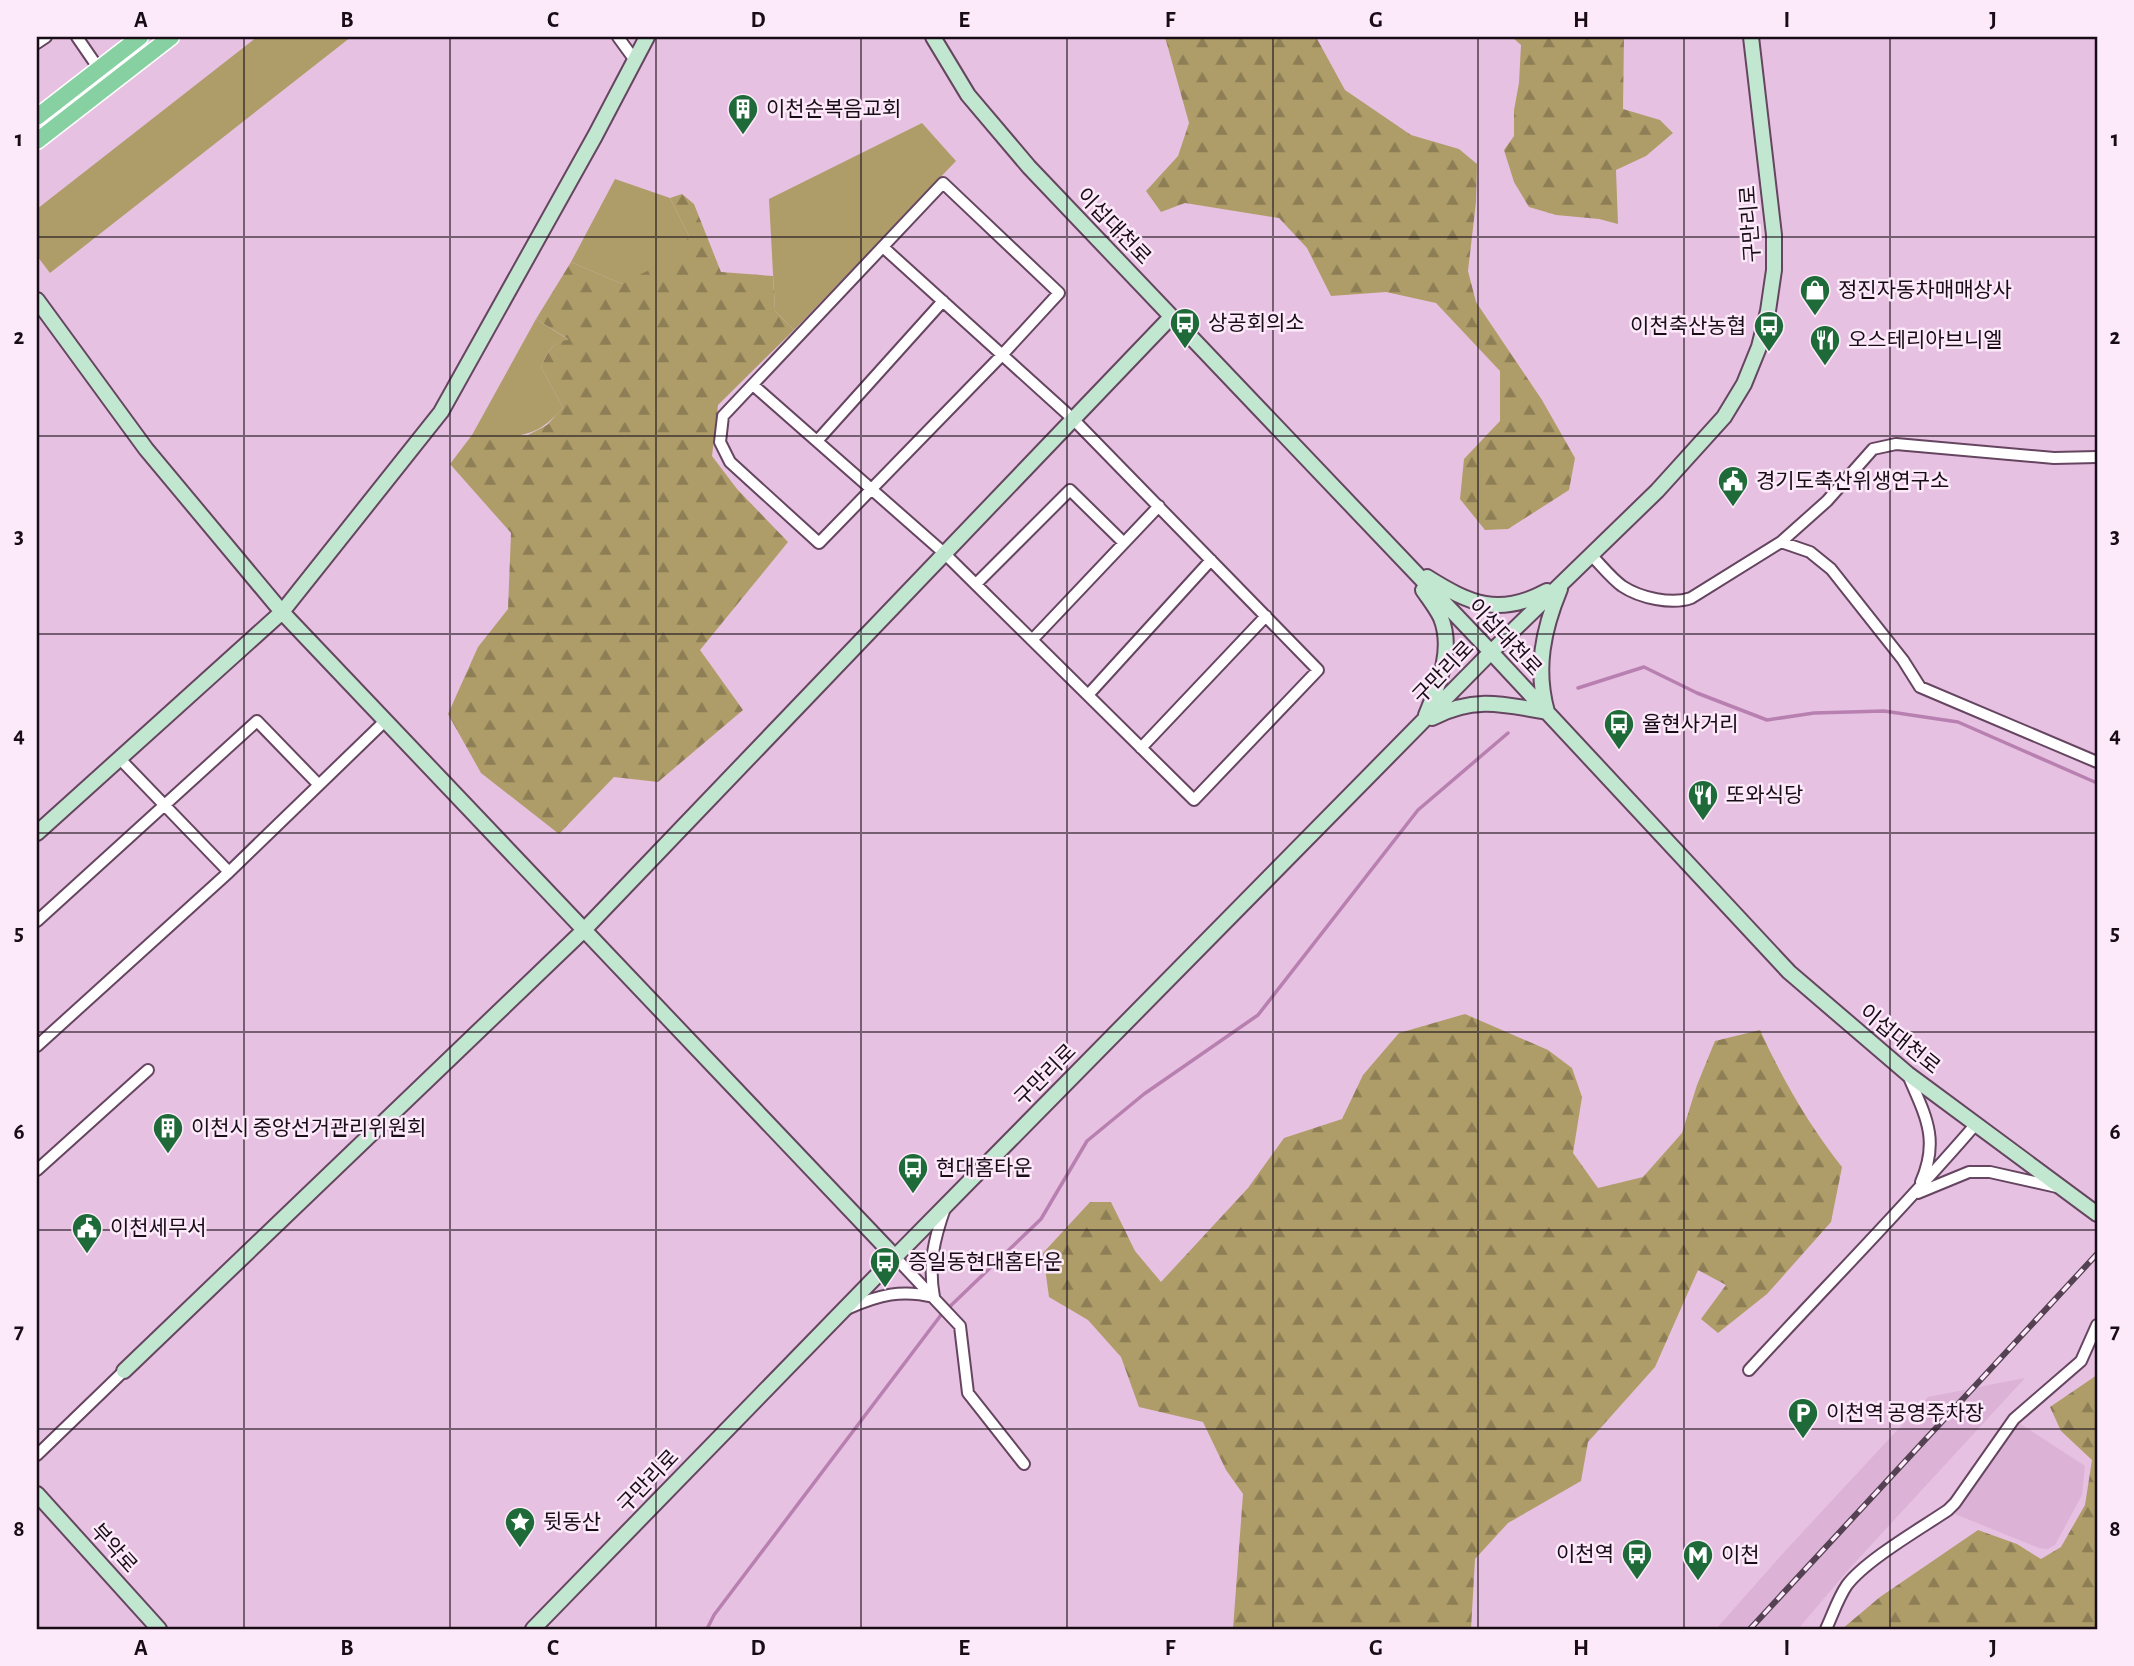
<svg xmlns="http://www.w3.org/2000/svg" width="2134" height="1666" viewBox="0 0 2134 1666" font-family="'Alegreya Sans','Noto Sans KR',sans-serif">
  <defs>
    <pattern id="forest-firs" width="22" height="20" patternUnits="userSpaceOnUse" patternTransform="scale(1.75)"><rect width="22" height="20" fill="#ae9d68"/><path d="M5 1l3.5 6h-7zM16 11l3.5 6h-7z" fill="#8d7e55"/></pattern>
  </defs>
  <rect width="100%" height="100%" fill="#e7c1e1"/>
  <path fill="#dcb2d6" d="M2025,1378l-176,191 -51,60h-82l70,-79 142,-153z
    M2019,1423l66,43 -3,29 -27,50 -7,4 -9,-1 -84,-34 51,-82z"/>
  <path fill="url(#forest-firs)" d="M1165,37h151l29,53 66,45 48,14 18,15 -1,38 -8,69 8,31 66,98 33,58 -6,32 -61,39 -23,1 -25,-31 4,-40 36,-38v-50l-64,-68 -50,-11 -55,4 -24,-48 -28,-30 -94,-15 -24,9 -15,-21 32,-35 11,-33z
    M1512,37h112l-1,72 37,11 13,13 -27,23 -30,14 2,54 -19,-5 -43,-4 -27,-8 -15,-25 -10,-32 10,-14v-26l5,-27 2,-38z
    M682,194l12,10 27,68 52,4 2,35 19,19 -76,75 -6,51 25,33 51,53 -88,108 43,60 -85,72 -44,-5 -55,57 -78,-61 -33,-59 30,-67 30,-38 3,-76 -61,-69 22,-29h56l19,-10 16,-17 -22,-41c7,-15 11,-25 27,-28l-32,-20 35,-57 51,22 67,-48 -19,-38z
    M1465,1014l83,36 24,18 10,29 -9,56 25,35 45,-11 39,-44 15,-48 18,-44 45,-11c22,49 49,95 82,137l-11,55 -64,72 -49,39 -17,-14 25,-34 -28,-15 -43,97 -67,75 -7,39 -73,42 -33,36 -4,70h-238l10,-135 -17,-24 -23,-48 -64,-15 -18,-50 -33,-37 -39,-23 -6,-44 47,-51h21l24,49 26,31 87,-94 36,-50 58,-19 21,-44 36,-42z
    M2097,1375v254h-255l38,-32 98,-67 39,14 24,15 20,-12 24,-42 7,-45 -31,-29 -11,-24z"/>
  <path fill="#ae9d68" d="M257,37h94l-301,236 -13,-17v-47z
    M922,123l34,38 -162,169 -19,-19 -6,-112z
    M615,179l55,19 19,38 -11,19 -56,29 -51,-22z
    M536,319l33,21c-17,1 -21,12 -28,27l22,41c-32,35 -47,27 -91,27z"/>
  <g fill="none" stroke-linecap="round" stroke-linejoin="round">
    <path stroke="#b880b0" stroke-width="3.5" d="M1578,688l66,-21 53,26 70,27 47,-7 70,-2 74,11 139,61
      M707,1629l7,-14 227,-300 100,-96 46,-78 57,-47 114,-79 160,-205 90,-77"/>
    <g stroke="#654560" stroke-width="14">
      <path id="street" d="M77,37l22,32
        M618,37l16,22
        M37,43l9,-6
        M943,183l116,110 -57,62 -183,188 -89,-81 -10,-20 3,-26z
        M753,385l191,168 250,247 124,-130 -245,-251 -189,-171
        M817,441l126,-140
        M1781,542l29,10 21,17 72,91 17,27 177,75
        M1591,555c10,10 20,23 31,31 18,12 50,19 69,12l90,-56 46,-41 46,-52 23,-5 158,14 43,-1
        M976,584l94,-94 54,53
        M1032,640l127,-134
        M1088,695l123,-135
        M1141,748l125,-132
        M119,758l110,114
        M37,921l220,-200 62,64
        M37,1046l192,-174 156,-151
        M1908,1075c17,40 32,64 13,107
        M37,1170l111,-100
        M1918,1193l51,-21h21l67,15
        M895,1257l65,69 8,67 56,71
        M934,1297c-6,-32 0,-58 11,-89
        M849,1308c30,-13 52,-19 85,-11
        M1749,1370c75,-82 153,-160 226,-245
        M37,1455l87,-84
        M1826,1629c7,-15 12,-31 21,-44 19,-25 73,-56 101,-75l7,-7 59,-84 67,-58 16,-36"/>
    </g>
    <g stroke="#654560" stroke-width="18">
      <path id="secondary" d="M933,37l35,58 61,72 462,485 298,320 119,102 189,140
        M37,300l109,149 136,163 613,645
        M1427,577c43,27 72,40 120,14
        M1423,590c6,9 14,19 18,28 13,33 -3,67 -15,97
        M1432,718c42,-22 71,-14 115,-6 -12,-43 -4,-82 13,-123
        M37,833l245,-221 159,-200 154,-276 52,-99
        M124,1371l460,-441 587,-613
        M37,1494l122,135
        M533,1629l362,-372 596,-605 166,-161 67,-74 20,-33 15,-37 9,-36 6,-41v-35l-23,-198"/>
    </g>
    <g stroke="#fff" stroke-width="19">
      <path id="primary" d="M37,117l103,-80
        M37,141l134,-104"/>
    </g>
    <use href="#street" stroke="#fff" stroke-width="10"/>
    <use href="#secondary" stroke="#c2e7d0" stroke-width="14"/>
    <use href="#primary" stroke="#86d0a1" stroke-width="16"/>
    <g stroke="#544152" stroke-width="6">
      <path id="rail" d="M1750,1629l347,-375"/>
    </g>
    <use href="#rail" stroke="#fce9f9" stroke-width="3.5" stroke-dasharray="10" stroke-linecap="butt"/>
  </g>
  <path fill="none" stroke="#180c17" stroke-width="2" stroke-opacity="0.55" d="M244,37v1592M450,37v1592M656,37v1592M861,37v1592M1067,37v1592M1273,37v1592M1478,37v1592M1684,37v1592M1890,37v1592M37,237h2060M37,436h2060M37,634h2060M37,833h2060M37,1032h2060M37,1230h2060M37,1429h2060"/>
  <defs>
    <g id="building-pin" transform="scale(1.575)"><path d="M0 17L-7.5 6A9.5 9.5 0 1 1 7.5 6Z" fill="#1e6b39" stroke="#fce9f9"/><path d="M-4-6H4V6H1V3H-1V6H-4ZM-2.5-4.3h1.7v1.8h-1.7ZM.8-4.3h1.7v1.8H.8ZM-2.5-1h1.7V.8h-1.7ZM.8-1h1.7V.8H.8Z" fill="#fff"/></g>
    <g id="shop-pin" transform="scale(1.575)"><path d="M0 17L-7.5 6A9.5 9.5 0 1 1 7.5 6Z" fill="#1e6b39" stroke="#fce9f9"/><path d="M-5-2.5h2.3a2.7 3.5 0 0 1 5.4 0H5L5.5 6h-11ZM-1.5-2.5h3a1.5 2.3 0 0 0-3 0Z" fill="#fff"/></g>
    <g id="bus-pin" transform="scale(1.575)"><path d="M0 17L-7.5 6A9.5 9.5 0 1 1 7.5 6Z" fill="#1e6b39" stroke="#fce9f9"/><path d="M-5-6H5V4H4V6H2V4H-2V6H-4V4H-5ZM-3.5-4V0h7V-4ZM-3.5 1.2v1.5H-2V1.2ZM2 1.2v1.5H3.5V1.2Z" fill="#fff"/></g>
    <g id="restaurant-pin" transform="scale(1.575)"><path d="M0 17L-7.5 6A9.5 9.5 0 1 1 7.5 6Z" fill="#1e6b39" stroke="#fce9f9"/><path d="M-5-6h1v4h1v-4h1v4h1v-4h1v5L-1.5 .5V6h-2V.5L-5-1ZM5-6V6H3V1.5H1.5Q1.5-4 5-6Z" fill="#fff"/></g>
    <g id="civic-pin" transform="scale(1.575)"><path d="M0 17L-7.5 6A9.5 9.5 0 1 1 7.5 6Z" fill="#1e6b39" stroke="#fce9f9"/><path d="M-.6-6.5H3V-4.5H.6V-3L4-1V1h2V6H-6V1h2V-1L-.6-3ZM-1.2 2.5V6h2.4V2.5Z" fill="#fff"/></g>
    <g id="parking-pin" transform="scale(1.575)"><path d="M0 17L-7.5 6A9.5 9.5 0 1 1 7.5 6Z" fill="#1e6b39" stroke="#fce9f9"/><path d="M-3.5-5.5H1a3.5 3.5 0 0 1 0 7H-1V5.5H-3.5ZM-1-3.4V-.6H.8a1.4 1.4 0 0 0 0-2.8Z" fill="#fff"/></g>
    <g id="sight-pin" transform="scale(1.575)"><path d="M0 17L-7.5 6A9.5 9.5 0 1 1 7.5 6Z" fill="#1e6b39" stroke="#fce9f9"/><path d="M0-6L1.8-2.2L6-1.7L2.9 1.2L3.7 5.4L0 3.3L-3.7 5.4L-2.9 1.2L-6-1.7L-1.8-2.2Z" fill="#fff"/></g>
    <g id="metro-pin" transform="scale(1.575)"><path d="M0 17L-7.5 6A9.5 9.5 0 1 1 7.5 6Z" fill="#1e6b39" stroke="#fce9f9"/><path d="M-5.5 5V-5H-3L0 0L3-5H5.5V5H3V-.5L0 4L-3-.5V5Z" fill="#fff"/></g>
  </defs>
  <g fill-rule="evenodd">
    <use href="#building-pin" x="743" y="109"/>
    <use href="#shop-pin" x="1815" y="290"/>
    <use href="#bus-pin" x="1185" y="323"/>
    <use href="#bus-pin" x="1769" y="326"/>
    <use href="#restaurant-pin" x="1825" y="340"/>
    <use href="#civic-pin" x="1733" y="481"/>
    <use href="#bus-pin" x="1619" y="724"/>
    <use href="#restaurant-pin" x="1703" y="795"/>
    <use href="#building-pin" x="168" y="1128"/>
    <use href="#bus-pin" x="913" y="1168"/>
    <use href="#civic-pin" x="87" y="1228"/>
    <use href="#bus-pin" x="885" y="1262"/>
    <use href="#parking-pin" x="1803" y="1413"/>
    <use href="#sight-pin" x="520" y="1522"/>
    <use href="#bus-pin" x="1637" y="1554"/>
    <use href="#metro-pin" x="1698" y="1555"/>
  </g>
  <g text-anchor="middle" stroke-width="5" stroke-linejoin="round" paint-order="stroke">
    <g font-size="21" fill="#180c17" stroke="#fce9f9" text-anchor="start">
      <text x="766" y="116">이천순복음교회</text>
      <text x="1838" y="297">정진자동차매매상사</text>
      <text x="1208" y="330">상공회의소</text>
      <text x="1746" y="333" text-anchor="end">이천축산농협</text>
      <text x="1848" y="347">오스테리아브니엘</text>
      <text x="1756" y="488">경기도축산위생연구소</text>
      <text x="1642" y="731">율현사거리</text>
      <text x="1726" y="802">또와식당</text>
      <text x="191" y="1135">이천시 중앙선거관리위원회</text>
      <text x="936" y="1175">현대홈타운</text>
      <text x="110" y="1235">이천세무서</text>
      <text x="908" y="1269">증일동현대홈타운</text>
      <text x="1826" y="1420">이천역 공영주차장</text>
      <text x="543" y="1529">뒷동산</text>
      <text x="1614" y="1561" text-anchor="end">이천역</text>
      <text x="1721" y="1562">이천</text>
    </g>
    <g font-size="21" fill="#180c17" stroke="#fce9f9">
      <text transform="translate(1750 224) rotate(-94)" y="7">구만리로</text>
      <text transform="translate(1114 226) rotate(46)" y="7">이섭대천로</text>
      <text transform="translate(1505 637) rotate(47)" y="7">이섭대천로</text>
      <text transform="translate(1443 672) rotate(-46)" y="7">구만리로</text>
      <text transform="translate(1900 1039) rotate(39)" y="7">이섭대천로</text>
      <text transform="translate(1045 1075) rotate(-45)" y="7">구만리로</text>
      <text transform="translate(648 1481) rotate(-46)" y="7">구만리로</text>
      <text transform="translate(114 1548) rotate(48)" y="7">부악로</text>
    </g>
  </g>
  <rect width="2134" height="1666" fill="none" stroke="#fce9f9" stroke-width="77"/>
  <rect x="38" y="38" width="2058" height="1590" fill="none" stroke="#180c17" stroke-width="2.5"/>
  <g font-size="23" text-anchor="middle" font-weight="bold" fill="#180c17">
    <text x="141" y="27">A</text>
    <text x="347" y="27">B</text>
    <text x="553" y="27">C</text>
    <text x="758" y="27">D</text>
    <text x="964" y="27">E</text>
    <text x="1170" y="27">F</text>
    <text x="1376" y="27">G</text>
    <text x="1581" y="27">H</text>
    <text x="1787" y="27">I</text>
    <text x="1993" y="27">J</text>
    <text x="19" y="146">1</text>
    <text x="2115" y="146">1</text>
    <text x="19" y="344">2</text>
    <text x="2115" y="344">2</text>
    <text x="19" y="543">3</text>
    <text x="2115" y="543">3</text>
    <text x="19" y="742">4</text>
    <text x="2115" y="742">4</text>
    <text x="19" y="940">5</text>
    <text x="2115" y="940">5</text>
    <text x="19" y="1139">6</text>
    <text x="2115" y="1139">6</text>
    <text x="19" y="1338">7</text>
    <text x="2115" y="1338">7</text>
    <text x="19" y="1536">8</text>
    <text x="2115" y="1536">8</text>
    <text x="141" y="1655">A</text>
    <text x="347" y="1655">B</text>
    <text x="553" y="1655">C</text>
    <text x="758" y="1655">D</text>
    <text x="964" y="1655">E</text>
    <text x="1170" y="1655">F</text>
    <text x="1376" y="1655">G</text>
    <text x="1581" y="1655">H</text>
    <text x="1787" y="1655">I</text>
    <text x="1993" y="1655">J</text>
  </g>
</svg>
